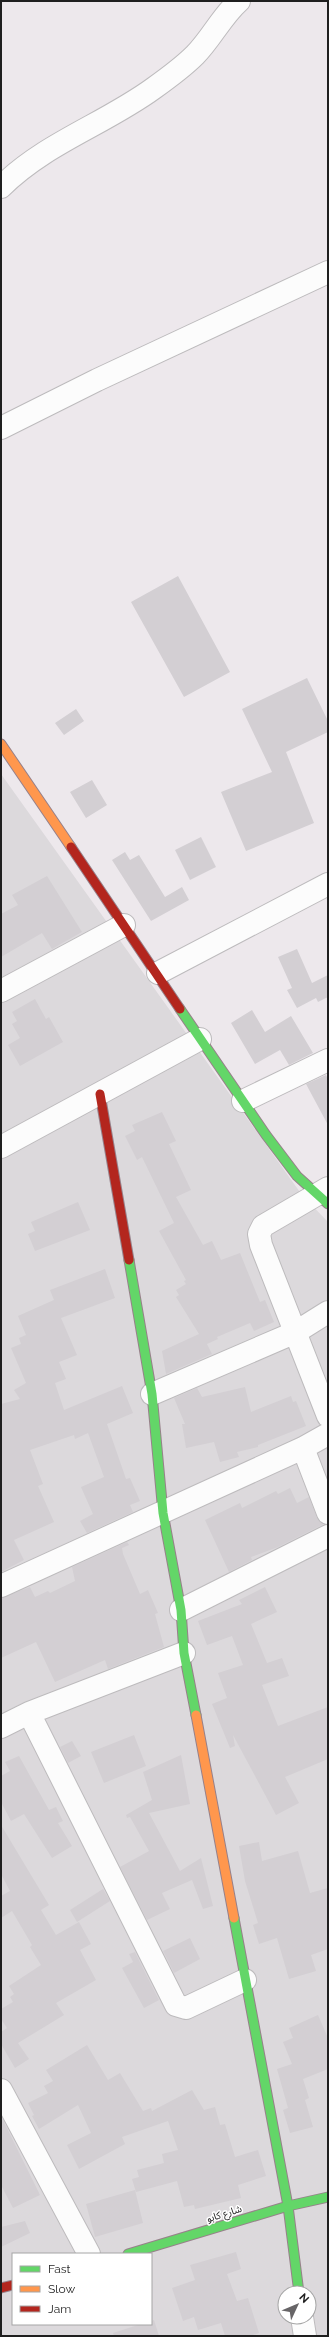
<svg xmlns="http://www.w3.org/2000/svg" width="329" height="2337" viewBox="0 0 329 2337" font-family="Raleway,'Noto Sans Arabic',sans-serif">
  <rect width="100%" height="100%" fill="#ede8ec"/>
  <path fill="#dcd9dc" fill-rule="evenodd" d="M1,774l301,421 26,27v1114h-327zM13,2254h138v70h-138zM285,2293h24v24h-24z"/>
  <path fill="#d3cfd3" d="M178,576l52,96 -46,25 -53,-95z
    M307,678l21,43v11l-42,20 28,71 -68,28 -25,-59 51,-20 -30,-63z
    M76,709l8,12 -20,14 -9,-12z
    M92,780l15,25 -21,13 -16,-26z
    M201,837l15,30 -26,13 -15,-30z
    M125,852l5,8 9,-5 26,42 17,-10 7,13 -38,21 -39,-61z
    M47,876l35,56 -30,17 -10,-16 -41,24v-43l17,-9 -6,-10z
    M297,949l15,34 16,-8v22l-10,5 -2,-4 -19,10 -10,-18 5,-2 -14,-31z
    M35,999l11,20 3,-2 14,25 -43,24 -12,-21 12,-7 -8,-14 5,-3 -5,-9z
    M252,1010l13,22 26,-16 22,37 -24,12 -9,-15 -25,14 -24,-41z
    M326,1075l2,4v46l-22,-41z
    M162,1112l14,29 -7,3 22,46 -15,7 27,48 9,-4 9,19 19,-7 20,49 5,-2 9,22 -20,9 -4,-8 -33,14 1,2 -11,5 5,10 -46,20 -4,-23 37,-17 -23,-37 3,-2 -3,-5 10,-6 -2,-3 2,-1 -27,-49 15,-8 -32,-66 -5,3 -12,-24 10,-5 -3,-6z
    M78,1202l12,28 -55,21 -7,-17 7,-3 -4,-9z
    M105,1269l10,29 -54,20 16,37 -18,7 7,17 -11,4 9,27 58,-24 11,27 -26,11 19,55 4,-1 10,23 -10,4 3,7 -46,21 -7,-12 13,-7 -12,-27 23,-10 -16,-44 -13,6 -1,-4 -44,15 13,34 -5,2 16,36 -40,18 10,20 -23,12v-168l19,-5 -6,-9 12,-7 -15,-35 10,-4 -2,-6 7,-3 -8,-19 36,-16 -4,-10z
    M245,1387l6,25 40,-16 2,6 3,-1 10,25 -48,19v2l-21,5 2,5 -19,5 -6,-20 -28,6 -4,-24h3l-11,-26 23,-10 5,9z
    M290,1488l7,15 12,-6 8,21 7,6 -46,23 -27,10 1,3 -23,12 -24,-52 35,-17 2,5 34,-17 2,3z
    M127,1542l2,3 -7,3 1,6 17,40 8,-4 10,23 -3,1 9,33 -56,22 -3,-9 -50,22 -19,-40 -35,16v-60l29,-11 5,10 13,-6 2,2 25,-12 -3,-14z
    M265,1587l12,25 -26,12 16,39 15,-5 7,18 -27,9 16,41 50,-19v52l-43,18 14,26 -23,12 -43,-80 2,11 -5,2 -18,-44 15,-6 -9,-25 25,-8 -11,-29 -25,9 -9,-24 44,-17 -3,-4z
    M134,1735l12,31 -42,17 -13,-31z
    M72,1741l9,15 -13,7 -8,-16z
    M181,1755l9,49 -41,9 31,58 21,-13 12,48 -10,3 -11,-29 -30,13 8,16 -23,11 -27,-53 29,-16 -19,-34 -3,1 -1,-3 26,-15 -9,-28z
    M19,1756l30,54 7,-3 7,14 -5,2 14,23 -20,12 -28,-44 -13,7 -10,-19v-26l9,-5 -5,-9z
    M1,1825l48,80 -8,5 15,25 23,-13 12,22 -11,6 16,30 -40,23 8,12 -46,28 11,16 -14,9 -14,-24v-12l6,-4 -6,-9v-10l12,-7 -3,-5 4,-3 -5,-8 32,-21 -11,-18 2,-2 -20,-34 -11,7v-22l9,-5 -9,-17z
    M259,1842l3,19 36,-10 12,42 18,-5v61l-17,6 5,16 -27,8 -12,-41 -18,6 -6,-19 5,-2 -13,-42 -6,-35z
    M103,1889l7,12 -33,21 -7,-12z
    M190,1938l10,21 -26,14 -11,-22z
    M135,1952l24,48 -15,8 -22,-40 11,-6 -4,-8z
    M318,2015l10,23v31l-25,10 6,19 -4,2 8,27 -23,6 -7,-23 5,-2 -11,-39 15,-5 -9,-22 10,-4 -4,-10z
    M87,2045l21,35 12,-7 23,38 8,-3 1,3 40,-21 12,20 11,-3 5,18 5,-1 10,33 23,-7 8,26 -28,9 3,13 -46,11 -1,-4 -10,2 -7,-26 -41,11 -4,-13 7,-2 -2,-7 27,-7 -2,-9 16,-4 -10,-29 -46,16 3,7 -46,25 -12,-24 24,-12 -13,-28 -39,24 -7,-13 2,-1 -6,-12 20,-10 -4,-7 9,-5 -7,-11z
    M1,2116l39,79 -27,13 -12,-23z
    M135,2190l8,33 -48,14 -9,-33z
    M25,2221l5,12 -29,14v-20z
    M236,2252l5,17 -14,5 10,27 11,-3 11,35 -9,3h-25l-4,-13 -23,7 -4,-13 -11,4 -11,-33 23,-8 -5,-15z
    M154,2320l5,16h-45l-1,-3 28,-9h10v-3z"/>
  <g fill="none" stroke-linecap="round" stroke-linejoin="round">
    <g stroke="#bdbbbd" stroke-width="24">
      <path id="street" d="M1,187c44,-44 104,-63 153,-99 14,-10 29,-21 41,-33 16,-16 27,-39 44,-54
        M1,428l96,-48 231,-108
        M158,973l170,-89
        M1,991l123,-66
        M243,1101l85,-41
        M1,1147l199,-108
        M328,1188l-65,38 -4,8 2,11 67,171
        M152,1394l144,-62 32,-20
        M303,1448l25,65
        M1,1586l302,-138 25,-14
        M181,1610l147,-74
        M29,1713l147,292 10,3 59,-28
        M1,1727l28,-14 155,-60
        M1,2090l88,164
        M302,2317l3,19"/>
    </g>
    <g stroke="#97818a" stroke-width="11">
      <path id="fast" d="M180,1009l86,126 31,41 31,28
        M129,1260l23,134 11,119 18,97 3,43 12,62
        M234,1918l54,288 11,87
        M128,2254l160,-48 40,-9"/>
    </g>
    <g stroke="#97818a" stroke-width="11">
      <path id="slow" d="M1,744l70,103
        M196,1715l38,203"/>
    </g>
    <g stroke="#97818a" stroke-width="11">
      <path id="jam" d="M71,847l109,162
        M100,1094l29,166
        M1,2288l12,-3"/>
    </g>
    <use href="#street" stroke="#fcfcfc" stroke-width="22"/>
    <use href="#fast" stroke="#63d668" stroke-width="9"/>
    <use href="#slow" stroke="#ff974d" stroke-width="9"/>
    <use href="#jam" stroke="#b3261e" stroke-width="9"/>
  </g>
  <g text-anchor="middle" stroke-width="3" stroke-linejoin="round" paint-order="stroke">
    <g font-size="10" fill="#1f1f1f" stroke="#fff">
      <text transform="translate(224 2213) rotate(-17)" y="4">شارع كابو</text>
    </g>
  </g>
  <rect width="329" height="2337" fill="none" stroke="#1f1f1f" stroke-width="4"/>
  <rect x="12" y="2253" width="140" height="72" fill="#ffffff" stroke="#a5a5a5"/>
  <rect x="20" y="2266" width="20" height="6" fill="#63d668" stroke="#a5a5a5"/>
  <text x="48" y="2273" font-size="12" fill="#1f1f1f">Fast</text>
  <rect x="20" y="2286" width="20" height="6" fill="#ff974d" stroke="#a5a5a5"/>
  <text x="48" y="2293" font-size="12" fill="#1f1f1f">Slow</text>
  <rect x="20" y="2306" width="20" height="6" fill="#b3261e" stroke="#a5a5a5"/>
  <text x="48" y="2313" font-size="12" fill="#1f1f1f">Jam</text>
  <g transform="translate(297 2305) rotate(46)"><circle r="19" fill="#ffffff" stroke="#a5a5a5"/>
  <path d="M0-3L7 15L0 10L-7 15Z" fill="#676567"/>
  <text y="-6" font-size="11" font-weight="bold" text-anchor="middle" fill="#1f1f1f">N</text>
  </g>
</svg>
